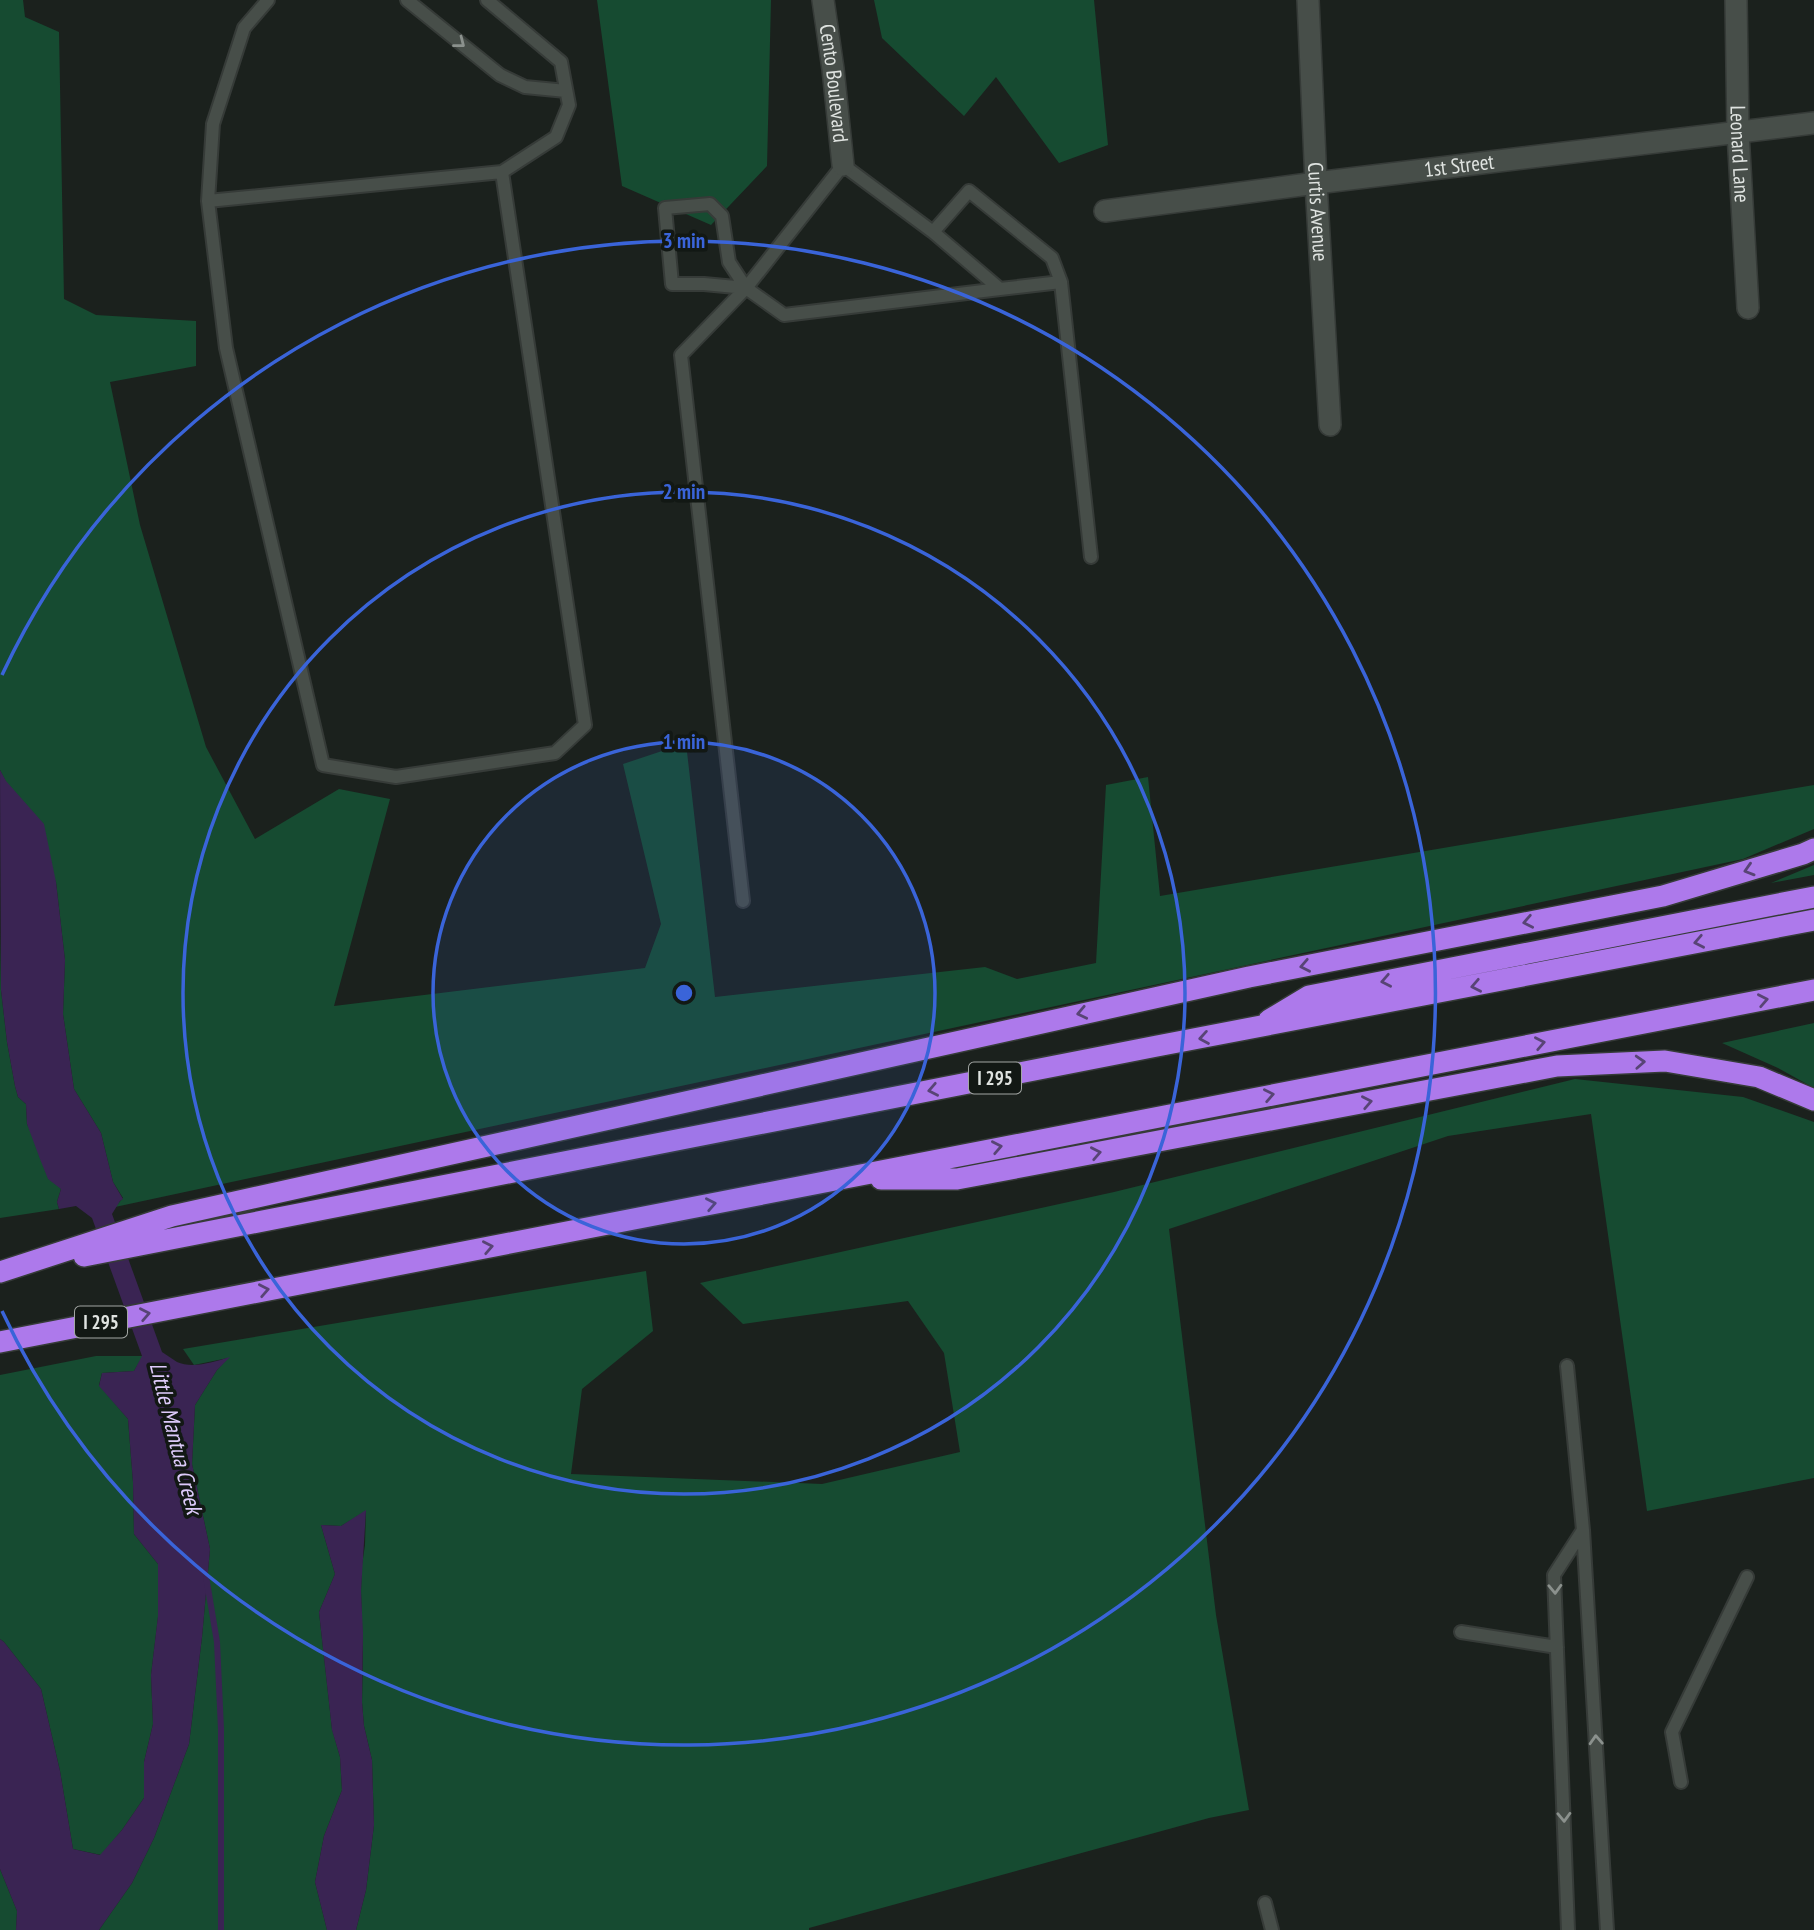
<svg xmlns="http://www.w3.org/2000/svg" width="1814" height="1930" viewBox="0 0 1814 1930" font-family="'PT Sans Narrow',sans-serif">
  <rect width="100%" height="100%" fill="#1b211d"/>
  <path fill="#164b31" d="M0,0h23l2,17 34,15 5,267 32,16 100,6v45l-86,16 30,143 66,222 49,92 84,-50 51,10 -56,207 311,-38 16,-44 -38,-160 63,-21 29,254 270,-30 32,12 79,-16 10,-178 42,-8 12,119 654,-111v44l-71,30 -1628,348 8,-9 -10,-16 -12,-49 -27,-44 -11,-75 2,-54 -9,-78 -56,-112z
    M597,0h174l-4,166 -56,59 -89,-39z
    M874,0h220l14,145 -49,18 -63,-86 -32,39 -82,-78z
    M1814,865v10l-43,8z
    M0,932l1,58 6,52 8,44 3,11 8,7 1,20 34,65 -4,13 2,7 -59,9z
    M1814,1023v65l-36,-20 -56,-25z
    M1575,1079l168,18 71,25v356l-167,33 -56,-397 -143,22 -279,93 47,386 33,195 -40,8 -400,110v2h-453l10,-40 8,-65 -2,-65 -8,-34 -2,-24 1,-48 -2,-63 1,-26 3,-20 1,-34 -25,15 -20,-1 14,49 -16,38 13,117 8,28 2,33 -18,46 -9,46 12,48h-228l33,-47 22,-45 35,-94 13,-107 8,-88 -18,-85 3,-59 22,-35 11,-12 -34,7 -11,-16 463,-78 7,60 -71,58 -11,85 251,10 138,-32 -16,-99 -36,-52 -165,23 -43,-41 414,-91z
    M96,1356h47l-9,15 -32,2 -3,12 29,34 5,63 1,52 24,30v53l-7,58 2,49 -9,38v36l-22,32 -21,25 -28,-6 -13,-78 -19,-82 -37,-47 -4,-3v-264z
    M0,1869l17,42 -1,19h-16z"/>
  <path fill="#3a2453" d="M0,770l6,11 38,43 12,58 9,78 -2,54 11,75 27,44 12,49 10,17 -3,2 -8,13 50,138c5,3 10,7 15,10 15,7 37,0 53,-5l-13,13 -22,35 -3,59 18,85 -8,88 -13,107 -35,94 -22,45 -33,47h-83l1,-19 -17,-42v-230l4,3 37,47 19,82 13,78 27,6 22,-25 22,-32v-36l9,-38 -2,-49 7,-59v-52l-24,-30 -1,-52 -5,-63 -29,-33 3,-13 32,-2 8,-15 -50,-138 -16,-12 -17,3 -2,-7 4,-13 -13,-10 -8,-20 -13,-35 -1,-20 -8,-7 -3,-11 -8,-44 -6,-52z
    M366,1510l-5,81 2,42 -1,69 2,24 8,34 2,65 -8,65 -10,40h-29l-12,-48 9,-46 18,-46 -2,-33 -8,-27 -13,-118 16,-38 -14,-49 20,1z"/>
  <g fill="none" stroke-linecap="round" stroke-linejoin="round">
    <path stroke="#3a2453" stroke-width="6" d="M206,1576l11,66 4,87v201"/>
    <g stroke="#363b38" stroke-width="16">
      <path id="service" d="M268,0l-24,28 -31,96 -5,77 294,-29 54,-35 13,-32 -8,-43 -74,-62
        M407,0l93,75 25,12 41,4
        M208,201l18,147 97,417 73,12 159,-24 30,-28 -83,-553
        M933,232l36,-41 83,67 9,24
        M1000,289l61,-7 30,275
        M743,901l-62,-546 65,-67 97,-123 90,67 67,57 -216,26 -38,-27 -17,-26 -7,-46 -12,-12 -45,4 7,76h32l42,4
        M1567,1366l16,164 24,400
        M1461,1632l96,15
        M1681,1782l-9,-50 75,-155
        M1265,1903l7,27
        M1568,1930l-14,-355 29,-45"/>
    </g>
    <g stroke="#363b38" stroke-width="24">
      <g id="minor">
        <path id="s1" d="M823,0l10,69 10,96"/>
        <path id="s2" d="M1308,0l8,183 14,242"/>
        <path id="s3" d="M1736,0l2,133 10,175"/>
        <path id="s4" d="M1105,211l211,-28 498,-60"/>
      </g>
    </g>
    <g stroke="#363b38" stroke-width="24">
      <path id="motorway" d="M1269,1020l40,-24 505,-99
        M881,1179h76l600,-113 108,-5 94,16 55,23
        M84,1256l1073,-210 657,-126
        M0,1272l172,-56 1077,-239 414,-81 140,-42 11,-5
        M0,1342l1814,-352"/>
    </g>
    <use href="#service" stroke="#474e49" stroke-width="12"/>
    <use href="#minor" stroke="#474e49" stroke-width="21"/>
    <use href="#motorway" stroke="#ad79eb" stroke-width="21"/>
  </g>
  <defs><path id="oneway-chevron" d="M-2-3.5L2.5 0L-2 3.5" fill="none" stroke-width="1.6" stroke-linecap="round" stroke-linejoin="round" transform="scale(1.75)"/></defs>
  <g stroke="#8b918d">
    <use href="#oneway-chevron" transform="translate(460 43) rotate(38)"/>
    <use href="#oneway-chevron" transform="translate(1555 1589) rotate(88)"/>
    <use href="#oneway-chevron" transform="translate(1596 1740) rotate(-93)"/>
    <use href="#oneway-chevron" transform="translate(1564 1817) rotate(88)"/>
  </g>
  <g stroke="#584475">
    <use href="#oneway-chevron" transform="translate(1749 870) rotate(163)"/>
    <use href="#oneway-chevron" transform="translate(1528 922) rotate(169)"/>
    <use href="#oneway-chevron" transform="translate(1699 942) rotate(169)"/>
    <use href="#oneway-chevron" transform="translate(1305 966) rotate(169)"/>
    <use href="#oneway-chevron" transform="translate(1386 981) rotate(169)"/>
    <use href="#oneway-chevron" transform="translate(1476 986) rotate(169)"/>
    <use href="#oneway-chevron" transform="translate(1763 1000) rotate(-11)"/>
    <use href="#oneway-chevron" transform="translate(1082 1013) rotate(168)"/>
    <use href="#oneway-chevron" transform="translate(1204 1038) rotate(170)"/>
    <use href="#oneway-chevron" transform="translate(1540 1043) rotate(-11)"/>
    <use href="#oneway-chevron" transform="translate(1640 1062) rotate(-3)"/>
    <use href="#oneway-chevron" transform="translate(933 1090) rotate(169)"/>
    <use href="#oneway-chevron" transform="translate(1269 1095) rotate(-11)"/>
    <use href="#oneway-chevron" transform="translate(1367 1102) rotate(-11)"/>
    <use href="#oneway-chevron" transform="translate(997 1147) rotate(-11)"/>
    <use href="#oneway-chevron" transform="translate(1096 1153) rotate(-11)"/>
    <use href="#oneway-chevron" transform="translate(711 1204) rotate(-11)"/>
    <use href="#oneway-chevron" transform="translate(488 1247) rotate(-11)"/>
    <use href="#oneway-chevron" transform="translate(264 1290) rotate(-11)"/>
    <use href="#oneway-chevron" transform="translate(145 1314) rotate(-11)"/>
  </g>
  <circle cx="684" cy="993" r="251" fill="#3a64d9" fill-opacity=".12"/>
  <g fill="none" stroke="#3a64d9" stroke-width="3.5">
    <circle cx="684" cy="993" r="251"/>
    <circle cx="684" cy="993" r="501"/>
    <path d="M2 675A752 752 0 1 1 2 1311"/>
  </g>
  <g text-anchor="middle" stroke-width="7" stroke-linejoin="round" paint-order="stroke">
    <g fill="#121814" stroke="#a2a6a3" stroke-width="2">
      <rect x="969" y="1062.5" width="52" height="31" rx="5"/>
      <rect x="75" y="1306.5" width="52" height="31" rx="5"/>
    </g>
    <g font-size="19" font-weight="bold" fill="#dfe3e0">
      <text x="995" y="1085">I 295</text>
      <text x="101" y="1329">I 295</text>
    </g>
    <g font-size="21" fill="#dfe3e0" stroke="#121814">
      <text dy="7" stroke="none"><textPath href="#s1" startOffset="84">Cento Boulevard</textPath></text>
      <text dy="7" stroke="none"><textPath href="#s3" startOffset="154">Leonard Lane</textPath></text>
      <text dy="7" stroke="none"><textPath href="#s4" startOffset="357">1st Street</textPath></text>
      <text dy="7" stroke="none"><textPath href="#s2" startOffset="212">Curtis Avenue</textPath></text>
    </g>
    <g font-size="23" font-style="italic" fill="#ddcafa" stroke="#121814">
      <text transform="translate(176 1438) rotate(76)" y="8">Little Mantua Creek</text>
    </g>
  </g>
  <circle cx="684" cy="993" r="10" fill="#3a64d9" stroke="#121814" stroke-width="3.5"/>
  <g font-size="21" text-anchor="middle" font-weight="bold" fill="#3a64d9" stroke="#121814" stroke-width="7" stroke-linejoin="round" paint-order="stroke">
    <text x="684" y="248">3 min</text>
    <text x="684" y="499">2 min</text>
    <text x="684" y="749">1 min</text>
  </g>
</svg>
